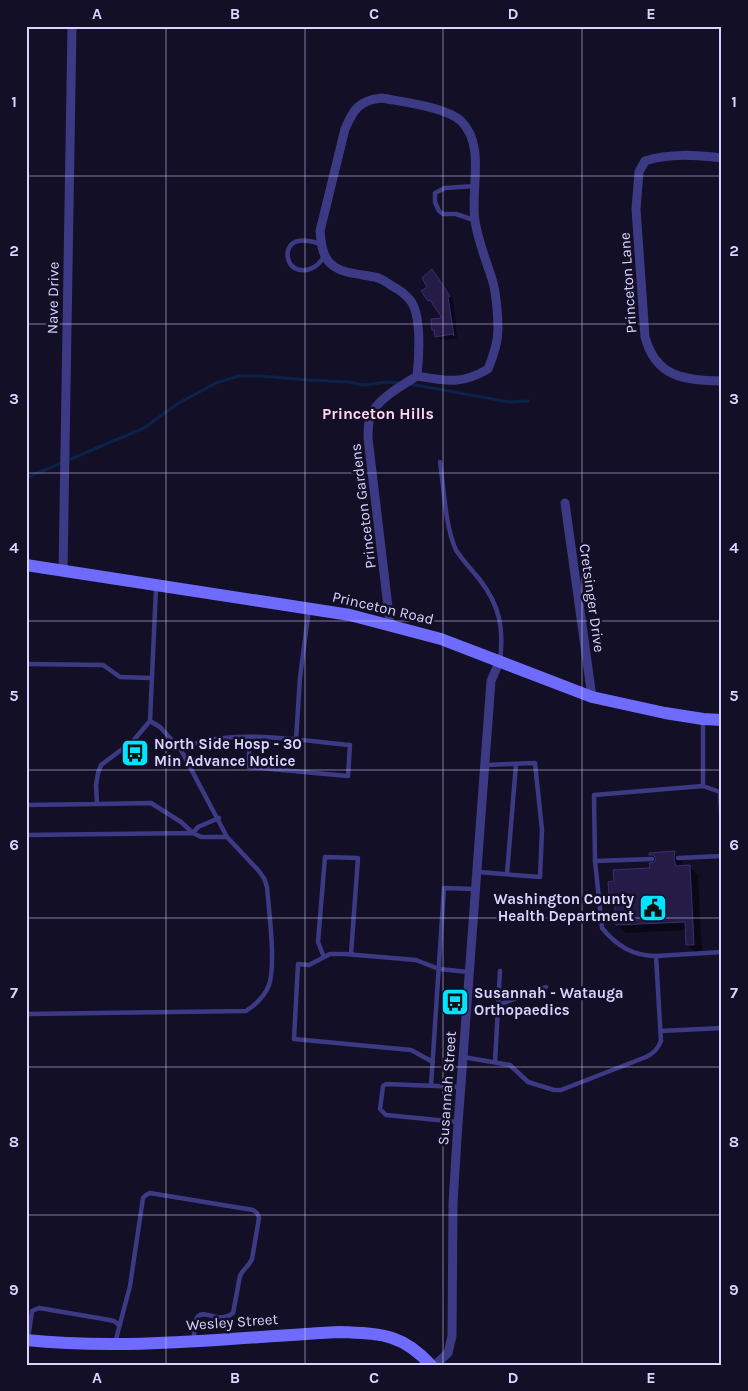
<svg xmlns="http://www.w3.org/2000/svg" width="748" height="1391" viewBox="0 0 748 1391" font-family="Karla,sans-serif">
  <rect width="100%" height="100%" fill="#130f26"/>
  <path fill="#0007" d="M432,270l21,30 4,38 -17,2 -4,-4 8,-17 -15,-19z
    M675,853l8,8 -1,6 7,-1 9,9 4,78h-7l-8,-8 -1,-15 -60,3 -9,-8 -1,-26 -6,-5 41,-25 5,-8 -6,-6z"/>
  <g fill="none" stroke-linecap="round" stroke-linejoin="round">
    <path stroke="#0c2248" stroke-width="3" d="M410,384l99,18 19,-1
      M26,478l118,-50 33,-24 39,-21 23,-7h22l48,4 40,2 14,3 25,-3 14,1"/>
  </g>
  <path fill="#241b47" stroke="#3b2d73" d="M432,269l18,27 -2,1 6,39 -1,-2 -18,3 -1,-7h-2l-1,-11 11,-1 -12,-18 -2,1 -7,-10 6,-4 -5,-9z
    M675,851l-1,8 2,7 14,-1 4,80h-8l-1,-23 -69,3 -2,-31h-5l-1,-12 6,-1 -1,-11 37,-2 -1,-5 6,-1 1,-4 -3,-3h-4v-2z"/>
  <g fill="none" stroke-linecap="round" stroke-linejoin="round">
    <path stroke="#3d3a85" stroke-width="4.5" d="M474,186l-29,2 -10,5v9l4,9 4,3h13l18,6
      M321,244c-7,-2 -15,-5 -23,-3 -18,4 -12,36 12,28 6,-2 11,-7 14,-13
      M440,462c4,26 5,65 16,88 7,11 16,20 24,30 20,26 24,49 20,80
      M26,664l77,1 17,12 31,1
      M703,720v66
      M296,740l4,-63 9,-68
      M181,750c39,-24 124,-9 169,-5l-2,31 -99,-9v-29
      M97,804l54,-1 30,19 12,11 8,4h26
      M26,805l71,-1 -1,-19 2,-12 3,-8 32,-24 17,-20 6,-133
      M26,835l167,-2 5,-6 21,-9
      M678,858l44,-2
      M652,859l-57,2 -1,-66 109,-9 17,6 2,36
      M478,872l62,5 2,-47 -7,-67 -49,2
      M507,874l9,-110
      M656,956l66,-4
      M324,957l-6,-15 7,-85 33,1 -7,96
      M498,1005l48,-18
      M26,1014l220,-3c9,-6 19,-15 23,-26 7,-20 0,-74 -2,-98l-3,-9 -6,-8 -31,-33 -46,-87 -21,-23 -10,-6
      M661,1031l61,-3
      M463,1057l47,8 18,17 26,8h7l85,-33c8,-4 12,-8 15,-16l-5,-85c-23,0 -39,-10 -54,-28l-7,-67
      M433,1062l-22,-12 -117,-11 4,-75 11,1 21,-11h15l71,6 23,9 30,3
      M495,1062l5,-91
      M431,1086l13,-198 31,1
      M458,1122l-72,-7 -6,-6 3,-23 3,-2 75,3
      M28,1339l4,-28 7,-3 65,11 10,2 5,4
      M115,1343l15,-57 13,-88 3,-3 4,-2 103,17 4,3 2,5 -7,41c-3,7 -9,10 -12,17l-7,37c-19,16 -40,-21 -39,27"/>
    <path stroke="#3d3a85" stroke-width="9" d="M722,158c-26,-3 -52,-5 -77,3l-6,11 -3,37 9,128c11,41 40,43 77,44
      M565,503l27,194
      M63,571l9,-545
      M390,624l-22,-186c0,-8 0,-17 3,-24 8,-16 32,-29 46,-38 2,-18 5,-62 -7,-76 -5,-6 -12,-11 -18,-14 -6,-4 -11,-8 -17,-9 -15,-3 -33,-3 -44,-13 -9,-8 -10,-22 -11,-33l25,-102c8,-19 14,-29 37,-31 21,4 64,9 79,23 25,24 9,69 14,100 3,20 11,39 17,58 4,13 6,36 6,50 0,14 -5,28 -10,40 -27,16 -42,12 -71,7
      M435,1365l13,-12 4,-17 1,-133 4,-65 34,-457 9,-21"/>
    <path stroke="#6f6bff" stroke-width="12" d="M26,565l324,50 91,24 151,58 73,16 38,6 19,1
      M26,1340c105,11 210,-3 315,-8 40,2 60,1 90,33"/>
  </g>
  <path fill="none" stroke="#d9d4ff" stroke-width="1" stroke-opacity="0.55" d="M166,26v1339M305,26v1339M443,26v1339M582,26v1339M26,176h696M26,324h696M26,473h696M26,621h696M26,770h696M26,918h696M26,1067h696M26,1215h696"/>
  <defs>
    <g id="bus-square" transform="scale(1.4375)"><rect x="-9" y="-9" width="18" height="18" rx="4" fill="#00e5ff" stroke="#130f26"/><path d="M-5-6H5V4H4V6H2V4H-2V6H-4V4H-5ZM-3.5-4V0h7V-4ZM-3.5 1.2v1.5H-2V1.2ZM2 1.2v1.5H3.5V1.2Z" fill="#111"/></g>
    <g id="civic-square" transform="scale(1.4375)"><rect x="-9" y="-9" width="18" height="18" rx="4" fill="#00e5ff" stroke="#130f26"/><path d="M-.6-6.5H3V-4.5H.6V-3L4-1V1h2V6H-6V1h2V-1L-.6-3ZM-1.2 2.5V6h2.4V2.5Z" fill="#111"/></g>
  </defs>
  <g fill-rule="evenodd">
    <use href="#bus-square" x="135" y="753"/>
    <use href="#civic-square" x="653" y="908"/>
    <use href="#bus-square" x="455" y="1002"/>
  </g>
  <g text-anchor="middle" stroke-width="5" stroke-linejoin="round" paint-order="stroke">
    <g font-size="15" fill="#d9d4ff" stroke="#130f26">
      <text transform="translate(628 283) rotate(-94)" y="5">Princeton Lane</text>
      <text transform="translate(53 298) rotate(-89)" y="5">Nave Drive</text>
      <text transform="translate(363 506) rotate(-97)" y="5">Princeton Gardens</text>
      <text transform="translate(592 598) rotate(82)" y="5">Cretsinger Drive</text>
      <text transform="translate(383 608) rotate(13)" y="5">Princeton Road</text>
      <text transform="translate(447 1088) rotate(-86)" y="5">Susannah Street</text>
      <text transform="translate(232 1322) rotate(-4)" y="5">Wesley Street</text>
    </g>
    <g font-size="15" font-weight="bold" fill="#d9d4ff" stroke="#130f26" text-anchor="start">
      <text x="154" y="749">North Side Hosp - 30<tspan x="154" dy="17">Min Advance Notice</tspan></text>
      <text x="634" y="904" text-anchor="end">Washington County<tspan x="634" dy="17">Health Department</tspan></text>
      <text x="474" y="998">Susannah - Watauga<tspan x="474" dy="17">Orthopaedics</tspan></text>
    </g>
    <g font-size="16" font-weight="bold" fill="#ffd6f0" stroke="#130f26">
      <text x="378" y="419">Princeton Hills</text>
    </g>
  </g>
  <rect width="748" height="1391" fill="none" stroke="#130f26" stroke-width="55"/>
  <rect x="28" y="28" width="692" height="1336" fill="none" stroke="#d9d4ff" stroke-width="2"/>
  <g font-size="16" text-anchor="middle" font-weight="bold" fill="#d9d4ff">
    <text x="97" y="19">A</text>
    <text x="235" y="19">B</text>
    <text x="374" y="19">C</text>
    <text x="513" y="19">D</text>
    <text x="651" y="19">E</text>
    <text x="14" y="107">1</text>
    <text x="734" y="107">1</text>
    <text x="14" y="256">2</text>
    <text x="734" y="256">2</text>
    <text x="14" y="404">3</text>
    <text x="734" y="404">3</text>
    <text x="14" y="553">4</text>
    <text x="734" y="553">4</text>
    <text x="14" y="701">5</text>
    <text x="734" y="701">5</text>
    <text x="14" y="850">6</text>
    <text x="734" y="850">6</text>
    <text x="14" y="998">7</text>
    <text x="734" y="998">7</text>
    <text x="14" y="1147">8</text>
    <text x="734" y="1147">8</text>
    <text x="14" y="1295">9</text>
    <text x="734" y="1295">9</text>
    <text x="97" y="1383">A</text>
    <text x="235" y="1383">B</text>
    <text x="374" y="1383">C</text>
    <text x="513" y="1383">D</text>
    <text x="651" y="1383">E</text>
  </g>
</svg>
